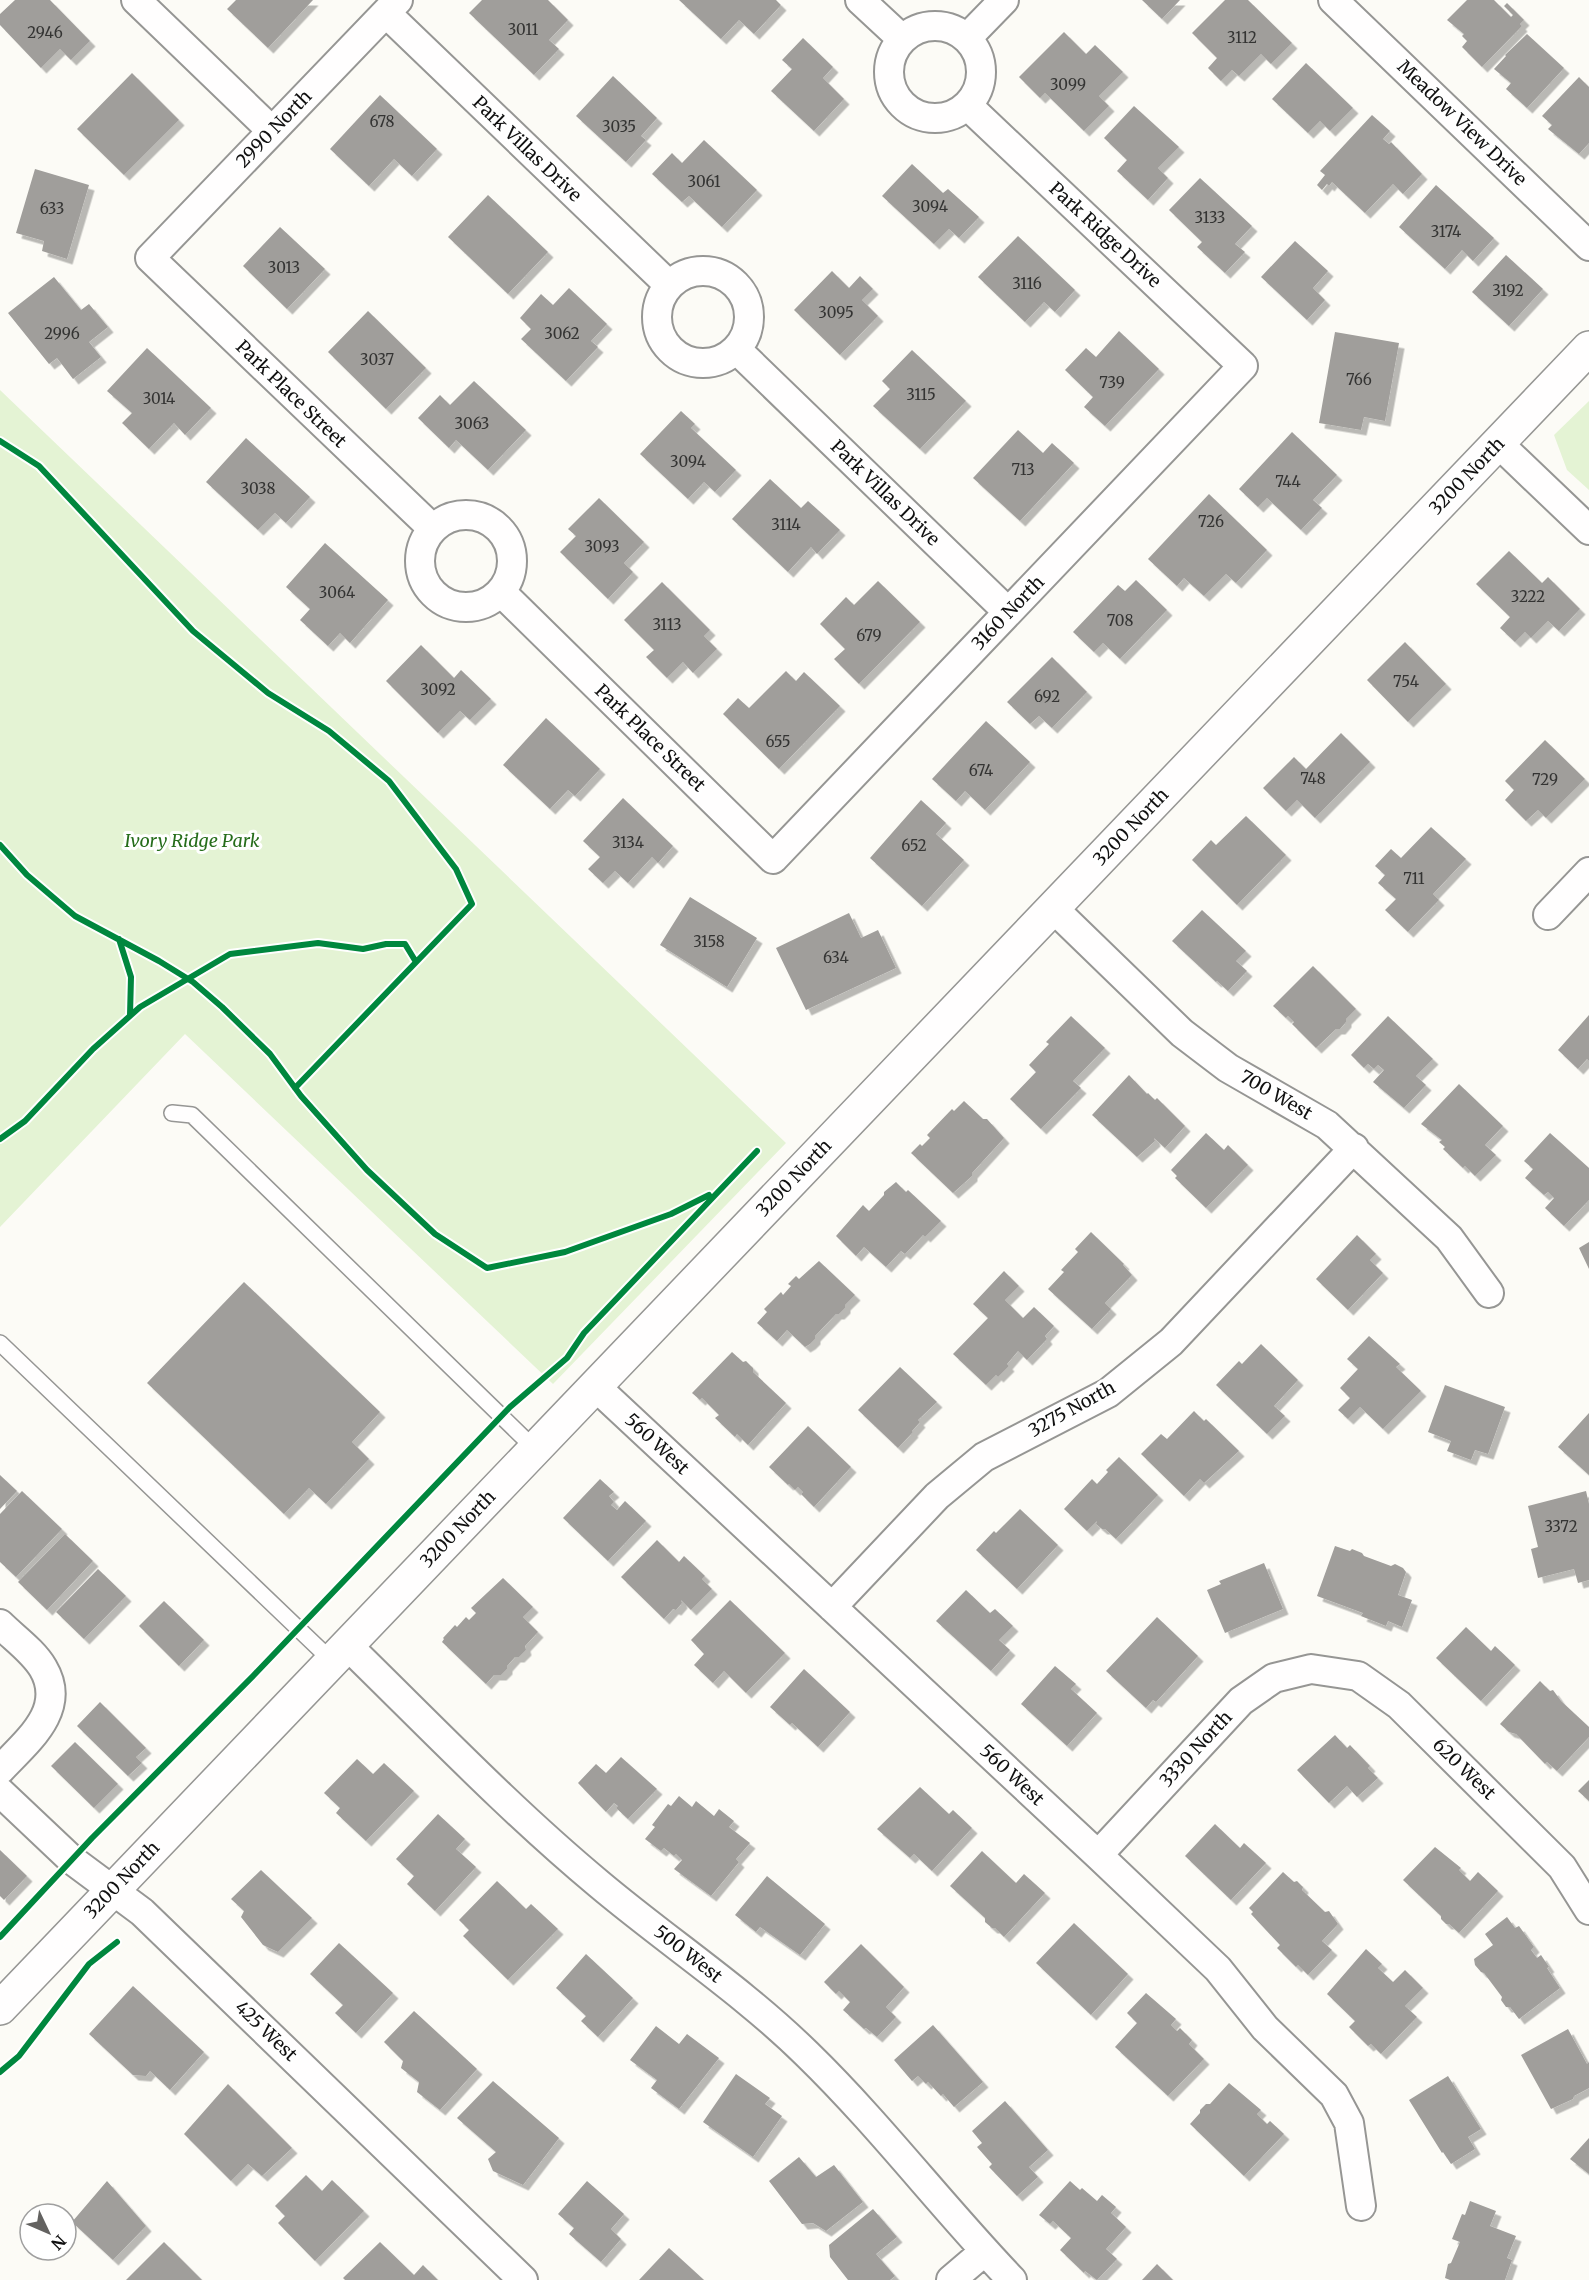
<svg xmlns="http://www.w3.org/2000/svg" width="1589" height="2280" viewBox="0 0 1589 2280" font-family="Merriweather,serif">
  <defs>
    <filter id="shadow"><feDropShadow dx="5.5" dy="5.5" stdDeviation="0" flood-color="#0004"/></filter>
  </defs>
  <rect width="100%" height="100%" fill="#fcfbf6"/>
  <path fill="#e4f3d4" d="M0,390l786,753 -233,241 -368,-350 -185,193z
    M1589,401v89l-22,-20 -13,-35z"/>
  <path fill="#a09e9b" filter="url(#shadow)" d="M15,0h35l40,41 -19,19 -11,-11 -19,19 -41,-43v-11z
    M236,0h77l-45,48 -41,-39z
    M482,0h66l20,20 -19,20 10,9 -25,26 -65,-62z
    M679,0h97l5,5 -27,29 -15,-14 -18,19z
    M1142,0h38l-18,19z
    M1225,0h23l44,43 -21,21 -10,-10 -22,22 -7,-6 -11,11 -13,-13 9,-10 -25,-25z
    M1467,0h27l17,17 2,-2 -9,-9 3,-3 17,17 -4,4 2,2 -40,41 -20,-20 5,-6 -5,-5 2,-2 -17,-14z
    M1064,32l22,22 9,-9 28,27 -24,24 10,10 -25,25 -39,-38 -5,5 -21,-21z
    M1527,34l37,34 -37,40 -21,-19 5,-6 -17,-14 12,-13 -1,-1z
    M803,38l30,29 -10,11 21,21 -30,32 -43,-40 21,-22 -10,-9z
    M1306,63l47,45 -23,23 -10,-10 -12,12 -36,-34z
    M132,73l47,47 -55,55 -47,-46z
    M613,76l44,42 -16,18 5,4 -20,22 -50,-46z
    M1579,77l10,10v56l-10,11 -31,-25 4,-4 -10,-9z
    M380,95l57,54 -25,27 -18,-17 -25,27 -39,-37z
    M1134,106l45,41 -21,21 10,10 -20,22 -31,-29 10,-11 -23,-22z
    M1372,115l18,16 -7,8 6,5 2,-2 31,32 -19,20 -10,-10 -28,29 -33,-31 -3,4 -2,-2 -5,6 -5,-5 8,-10 -5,-4z
    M704,140l53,50 -35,37 -33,-31 -7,6 -30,-28 20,-21 10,10z
    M912,164l31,29 5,-4 31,28 -20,21 -10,-9 -15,15 -52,-48z
    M35,169l54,16 -22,74 -25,-8 2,-10 -28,-8z
    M1200,178l52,48 -17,18 10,8 -20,21 -28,-26 5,-5 -33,-32z
    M1436,185l58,53 -21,23 -11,-11 -17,19 -46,-42z
    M488,195l60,57 -40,42 -60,-57z
    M280,227l45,42 -38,40 -44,-43z
    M1018,236l57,54 -20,22 -11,-10 -19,20 -47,-45z
    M1295,241l33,30 -15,17 12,12 -18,20 -46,-43z
    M1506,255l37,34 -34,37 -37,-34z
    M832,271l17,17 11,-12 13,13 -11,11 16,16 -38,39 -46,-45z
    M54,277l27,33 8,-6 19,23 -19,15 12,15 -28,22 -16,-21 -8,6 -41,-51z
    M569,288l38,36 -16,17 7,6 -32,34 -45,-42 10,-10 -11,-11 21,-24 12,11z
    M368,311l58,57 -40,41 -58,-57z
    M1119,331l40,38 -54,57 -21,-19 9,-10 -28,-27 21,-22 10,9z
    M1335,332l64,11 -14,78 -21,-4 -3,13 -42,-7z
    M147,348l64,60 -26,27 -11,-12 -25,26 -27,-26 10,-10 -25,-22z
    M912,350l54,51 -46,48 -47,-43 17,-17 -8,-8z
    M474,381l52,49 -38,40 -32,-30 -7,8 -31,-30 22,-23 10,10z
    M681,411l14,13 -4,4 45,42 -21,22 -11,-10 -16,17 -48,-45z
    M1018,430l25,23 9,-10 22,20 -54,58 -47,-43z
    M1292,432l45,43 -24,25 9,8 -21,22 -34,-32 -9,9 -19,-18z
    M246,438l64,59 -24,26 -11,-10 -17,17 -52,-48z
    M770,479l31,29 7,-7 32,29 -23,24 -6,-7 -23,25 -56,-53z
    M1209,494l58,56 -31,33 -10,-9 -22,22 -20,-18 -7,8 -29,-27z
    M599,498l45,44 -20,21 9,9 -25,27 -48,-47 16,-16 -8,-7z
    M325,543l63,57 -38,43 -10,-10 -12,13 -28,-26 10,-11 -24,-22z
    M1509,551l33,32 6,-6 32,32 -21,22 -11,-10 -17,17 -6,-6 -10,10 -15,-14 10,-11 -34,-33z
    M1136,580l31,30 -47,49 -17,-16 -9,9 -21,-20 45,-47 7,6z
    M878,581l42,41 -61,62 -25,-25 11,-10 -25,-25 26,-27 8,8z
    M662,582l48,48 -6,6 13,13 -24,24 -10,-11 -16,16 -21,-21 8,-7 -30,-30z
    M1405,642l41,42 -38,38 -41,-42z
    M421,645l33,33 7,-8 30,29 -21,21 -10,-9 -22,22 -52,-52z
    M1052,657l35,35 -35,36 -13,-12 -9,8 -23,-22z
    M786,671l10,10 8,-9 36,34 -61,63 -56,-55 15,-16 11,10z
    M546,718l54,51 -25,27 -7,-6 -18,19 -47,-44z
    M986,721l44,41 -45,48 -20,-19 -9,10 -24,-22z
    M1341,733l29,29 -55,56 -18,-18 -11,11 -23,-23 31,-31 12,12z
    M1545,740l40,39 -39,39 -8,-8 -12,11 -21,-21 9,-10 -9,-9z
    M623,798l50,48 -15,17 -6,-6 -24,26 -13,-12 -12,12 -15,-14 12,-12 -17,-16z
    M921,800l25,23 -10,11 28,26 -42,46 -52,-48z
    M1246,816l40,39 -49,50 -45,-45 19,-20 5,5z
    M1431,827l35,32 -33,35 6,6 -31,32 -23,-22 11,-11 -18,-16 7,-8 -10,-9 16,-17 10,9z
    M690,897l67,41 -30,49 -67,-42z
    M1202,910l44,41 -10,10 11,10 -19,20 -11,-10 -1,1 -44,-41z
    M849,913l12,25 17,-8 18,38 -90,42 -30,-62z
    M1313,966l43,43 -10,10v3l-6,7h-4l-20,19 -24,-24 2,-2 -6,-6 -2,2 -13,-12z
    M1589,1015v46l-2,-2 -9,10 -20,-19z
    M1071,1016l34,32 -32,33 8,7 -40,41 -31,-30 26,-27 -7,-7 20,-21 -3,-2z
    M1388,1016l45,43 -17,17 10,9 -22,23 -31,-26 11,-12 -6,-5 -4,4 -6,-5 -4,4 -13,-13z
    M1129,1075l18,19 1,-1 7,7 2,-2 28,28 -20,22 -11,-10 1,3 -18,16 -45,-42z
    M1459,1084l44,42 -18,19 11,10 -21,21 -10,-10 -2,2 -20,-19 2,-2 -6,-5 3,-2 -21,-16z
    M964,1101l19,18h4l17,19 -32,35v3l-19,17 -42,-40 9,-9 2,2 8,-8 -3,-3 25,-26 2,2z
    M1206,1133l18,17 4,-5 20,20 -42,43 -31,-30 2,-2 -6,-6z
    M1550,1133l39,35v32l-25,26 -19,-18 9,-10 -6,-6 -4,3 -19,-17 8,-9 -9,-8z
    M896,1182l10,10 2,-2 33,31 -16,16 -2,-2 -18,19 -4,-3 -15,16 -22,-20 -8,9 -20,-20 27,-31 6,6 15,-16v-3z
    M1091,1232l33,32 -1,1 9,10 -27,28 6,6 -19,20 -44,-40 16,-17 -3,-2 17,-18 -3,-3z
    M1357,1235l19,19 -6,6 13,13 -35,37 -32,-31z
    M1589,1242v27l-10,-21z
    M819,1261l36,34 -10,10v3l-6,6h-3l-21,22v3l-5,5 -5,3 -18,-17 -10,11 -20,-18 10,-11 -3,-3 17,-17 2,3 8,-9 -3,-2 8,-8 3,3z
    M1004,1271l15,15 -14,14 18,18 11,-11 20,19 -9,10 2,3 -20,21 -9,-9 -11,13 2,2 -11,11 -2,-2 -10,10 -33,-31 35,-36 -15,-14z
    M244,1282l136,130 -28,30 17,17 -43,45 -17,-16 -25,26 -137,-131z
    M1369,1336l31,28 -4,3 25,24 -38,38 -23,-22 -12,12 -10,-9 12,-12 -10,-10 18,-19 -11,-10z
    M1261,1344l37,36 -24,26 11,10 -18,18 -51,-49 23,-24 3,3z
    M732,1352l11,10 3,-1 7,7v4l33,31 -38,42 -11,-11 -2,3 -20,-19 4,-3 -17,-17 -2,2 -8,-7z
    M900,1367l37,35 -19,18 2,2 -8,9 1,1 -15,16 -40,-38z
    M1445,1385l60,22 -17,47 -13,-4 -4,10 -24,-9 4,-10 -23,-9z
    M1194,1411l10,10 2,-2 33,32 -35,32 -4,-4 -16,17 -43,-42 20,-20 6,5z
    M1589,1413v62l-31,-28z
    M808,1426l43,41 -37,40 -13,-13 2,-2 -5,-5 -3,3 -6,-6 -1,1 -19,-18z
    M1119,1457l39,38 -42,44 -11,-10h-3l-6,-5 1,-3 -10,10 -23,-22 28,-30 5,5 11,-12 -2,-2z
    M0,1475l17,16 -17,18z
    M600,1479l14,13 -5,4 5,6 -3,3 6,5 8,-9 21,20 -38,40 -45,-43z
    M22,1491l40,38 -46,48 -16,-15v-48z
    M1586,1491l3,13v76l-11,3 -4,-14 -36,9 -7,-29 7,-2 -10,-41z
    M1020,1509l38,36 -41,44 -41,-39 18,-19 2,2z
    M65,1534l28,27 -46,49 -29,-28z
    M657,1540l22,22 5,-6 21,20 -3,3 10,10 -21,21 -10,-10 1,3 -6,7 -3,-1 -9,10 -43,-42z
    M1335,1546l15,5 2,-2 10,4 2,3 27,10 4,-2 8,4 3,4 -8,23 14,5 -10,27 -14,-6 -2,5 -25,-10 2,-3 -46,-17z
    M1264,1563l19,46 -58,24 -18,-43 14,-6 -2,-3z
    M98,1569l28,27 -42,43 -28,-27z
    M503,1578l30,29 -10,10 15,15 -13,14 1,4 -7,7h-4l-8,9v3l-6,6h-7l-8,9 -44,-42 2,-3 -1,-1 12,-13 2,2 9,-10 3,3 7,-7 -5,-5z
    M966,1590l24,23 5,-4 18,17 -14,14 11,10 -19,21 -55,-50z
    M730,1600l55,53 -39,40 -22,-22 -11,12 -19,-18 10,-11 -13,-14z
    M164,1601l40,39 -25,26 -40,-40z
    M1157,1617l41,39 -42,46 -3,-2 -7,8 -40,-37z
    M1466,1627l25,24 4,-5 20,19 -34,36 -45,-43z
    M1055,1666l21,18 -5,5 26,24 -30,33 -46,-42z
    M804,1669l46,43 -32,35 -26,-24 -2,2 -20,-18z
    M1540,1681l10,10 3,-1 8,11 28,26v10l-32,34 -10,-9 -2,2 -29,-30 -7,-2 -9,-8z
    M100,1702l46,46 -10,9 6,6 -14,13 -51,-50z
    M1335,1735l12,13 3,-3 20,21 -2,2 10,10 -21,19 -10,-11 -18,17 -32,-33z
    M75,1742l43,42 -24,24 -43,-42z
    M621,1757l36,32 -29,30 -12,-11 2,-2 -4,-3 -8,9 -28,-29 18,-19 10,9z
    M357,1759l16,15 11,-11 30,28 -48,50 -30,-28 4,-5 -16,-15z
    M1589,1780v21l-11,-10z
    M920,1787l29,27 4,-4 19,18 -40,43 -18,-17 -4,4 -33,-29z
    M679,1796l13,11 4,-6 18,15 5,-7 15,12 -5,6 21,16 -14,16 3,3 -28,34 -37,-27 8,-9 -6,-6 -2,2 -10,-8 -3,3 -16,-12 10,-12 -3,-2 16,-21 3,2z
    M438,1814l27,25 -9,10 20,18 -41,44 -28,-27 7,-8 -18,-17z
    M1215,1824l25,24 4,-5 22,20 -35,37 -46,-44z
    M1435,1847l26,21 -2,2 11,11 8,-9 20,19 -39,42 -10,-9h-3l-5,-5v-3l-38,-36z
    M0,1850l27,26 -23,24 -4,-4z
    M982,1851l34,32 8,-9 21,19 -41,44 -9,-9h-3l-7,-6v-4l-35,-32z
    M261,1870l51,48 -34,34 -15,-7 -22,-28 3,-6 -13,-12z
    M1283,1872l11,10 3,-1 6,6 -1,3 23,22 4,-1 9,13 -16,17 10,9 -24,25 -10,-10 -2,2 -19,-19 3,-3 -29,-31 2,-2 -4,-4z
    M767,1876l58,48 -25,31 -40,-28 -4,5 -21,-17z
    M497,1881l29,28 5,-5 27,25 -50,51 -45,-44 6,-6 -10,-10z
    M1507,1917l8,11 4,-2 15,21 -3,3 6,8 4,-3 8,12 -2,1 13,20 -41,31 -9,-12h-4l-5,-7 1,-3 -18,-24 -3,-1 -6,-7 -1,-6 19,-14 -8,-11z
    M1074,1923l54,51 -37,41 -55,-52z
    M339,1943l54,50 -37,40 -21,-20 8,-8 -33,-31z
    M861,1944l43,43 -18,20 10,10 -19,20 -11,-9 -2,1 -21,-19 7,-8 -11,-11 -3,3 -12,-12z
    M1366,1949l16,15 -4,4 15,14 12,-12 18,18 -18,18 12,11 -36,37 -10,-10 -3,2 -19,-19 6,-6 -28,-27z
    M586,1954l47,44 -35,39 -17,-16 5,-5 -30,-28z
    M133,1986l71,66 -34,38 -20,-19 -4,5 -13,-1 -44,-41z
    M1146,1993l30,26 -5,6 6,6 3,-3 12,12 -3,4 15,15 -36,37 -53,-49 22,-24 -10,-10z
    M414,2011l63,58 -37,41 -23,-18 2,-10 -18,-14 2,-7 -19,-19z
    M933,2025l50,57 -29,25 -11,-13 -2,2 -13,-14 -2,2 -8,-8 -6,5 -18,-21z
    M656,2026l23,18 8,-10 32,24 -40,51 -28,-21 6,-8 -27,-20z
    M1568,2029l19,35 2,-2v26l-15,8 -1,3 -22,10 -30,-54z
    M736,2074l34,24 -5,6 17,12 -29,41 -50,-35z
    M1448,2076l33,53 -13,8 7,12 -24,15 -8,-12 -1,1 -33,-53z
    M493,2081l66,57 -36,47 -30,-14 -5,-12 8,-7 -39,-34z
    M1229,2083l32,27 -4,4 10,10 3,-3 14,13 -40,42 -54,-52 10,-11v-3l6,-6h4z
    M228,2084l64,64 -30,28 -14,-12 -17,17 -47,-47z
    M1005,2101l43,49 -19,17 9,10 -21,19 -28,-29 3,-3 -15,-17 5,-4 -10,-12z
    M1589,2138v36l-19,-15z
    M799,2157l17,20 18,-12 29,37 -37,29 -13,-8 -11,1 -33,-43z
    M306,2175l16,16 10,-11 32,31 -49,50 -37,-38 7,-7 -10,-10z
    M107,2181l39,45 -33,34 -41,-38z
    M587,2181l37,33 -13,15 10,10 -20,23 -32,-28 5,-6 -16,-14z
    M1070,2181l10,9 2,-2 15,13 5,-6 14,12 -5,6 15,14 -20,22 11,10 -20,21 -12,-9 -1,2 -24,-23 11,-12 -18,-17 -3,3 -11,-9z
    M1470,2201l26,10 -6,15 26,10 -9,22 5,2 -7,20h-55l-5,-2 3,-14 3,-1 9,-21 -8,-3 10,-25 3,1z
    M873,2209l24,28 -21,17 19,22 -5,4h-42l-18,-23 -1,-12z
    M164,2242l38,38h-76z
    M380,2242l34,33 9,-10 15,15h-93l-2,-2z
    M669,2248l35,32h-65z
    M1157,2264l16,16h-31z"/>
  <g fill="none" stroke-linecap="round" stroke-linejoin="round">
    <g stroke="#969694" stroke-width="18">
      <path id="service" d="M172,1113l20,2 343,334
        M0,1343l332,318"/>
    </g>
    <g stroke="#969694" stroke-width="32">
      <path id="minor" d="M136,0l135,130
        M398,0l-248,258 283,271
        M860,0l42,39
        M1333,0l256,246
        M386,13l283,272
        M889 72a46 46 0 1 1 92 0a46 46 0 1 1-92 0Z
        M967,38l37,-38
        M657 317a46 46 0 1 1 92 0a46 46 0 1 1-92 0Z
        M736,349l272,263
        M1498,443l91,87
        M420 561a46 46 0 1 1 92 0a46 46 0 1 1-92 0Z
        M501,592l272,267 470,-493 -276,-261
        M1053,908l129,125 46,35 99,57 122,113 40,55
        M1548,915l41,-43
        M595,1386l503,469 120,114 47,59 69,67 15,28 12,83
        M832,1607l105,-111 47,-39 124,-64 63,-51 183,-194
        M0,1624c14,14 33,27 43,44 25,42 -17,74 -43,102
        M347,1645c83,81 163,165 252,239 69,58 144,107 208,170 73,71 135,153 205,226
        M0,1792l72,68 70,52 381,368
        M1098,1855l143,-154 33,-23 37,-9 47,7 41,29 163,162 27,43
        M951,2280l34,-29"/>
    </g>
    <g stroke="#969694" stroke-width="36">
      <path id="tertiary" d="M0,2008l1589,-1660"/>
    </g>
    <use href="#service" stroke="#fffefe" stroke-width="15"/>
    <use href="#minor" stroke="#fffefe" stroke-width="28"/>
    <use href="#tertiary" stroke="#fffefe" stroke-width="33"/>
    <g stroke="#fff" stroke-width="10">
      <path id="cycleway" d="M0,441l39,25 154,165 75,62 61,38 60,50 67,88 16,35 -177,184
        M0,845l27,30 48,41 84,45 34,21 29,25 48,47 31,42 66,74 68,64 52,34 78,-16 106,-38 38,-19
        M119,939l12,38 -1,38
        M0,1139l25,-18 68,-72 47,-42 90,-53 88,-11 45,6 23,-5h19l11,18
        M0,1937l92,-99 162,-163 256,-268 57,-49 17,-25 173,-182
        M0,2072l19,-16 70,-92 28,-22"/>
    </g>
    <use href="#cycleway" stroke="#00873e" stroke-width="6"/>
  </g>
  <g text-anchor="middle" stroke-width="6" stroke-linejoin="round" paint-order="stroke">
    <g font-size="15" fill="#343433">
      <text x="523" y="35">3011</text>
      <text x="45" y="38">2946</text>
      <text x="1242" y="43">3112</text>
      <text x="1068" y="90">3099</text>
      <text x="382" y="127">678</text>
      <text x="619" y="132">3035</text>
      <text x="704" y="187">3061</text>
      <text x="930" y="212">3094</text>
      <text x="52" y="214">633</text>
      <text x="1210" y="223">3133</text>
      <text x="1446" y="237">3174</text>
      <text x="284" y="273">3013</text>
      <text x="1027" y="289">3116</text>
      <text x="1508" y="296">3192</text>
      <text x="836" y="318">3095</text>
      <text x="62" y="339">2996</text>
      <text x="562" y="339">3062</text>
      <text x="377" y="365">3037</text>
      <text x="1359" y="385">766</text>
      <text x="1112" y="388">739</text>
      <text x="921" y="400">3115</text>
      <text x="159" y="404">3014</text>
      <text x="472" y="429">3063</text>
      <text x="688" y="467">3094</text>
      <text x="1023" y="475">713</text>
      <text x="1288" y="487">744</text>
      <text x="258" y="494">3038</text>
      <text x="1211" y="527">726</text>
      <text x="786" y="530">3114</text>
      <text x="602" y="552">3093</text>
      <text x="337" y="598">3064</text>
      <text x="1528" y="602">3222</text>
      <text x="1120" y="626">708</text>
      <text x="667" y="630">3113</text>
      <text x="869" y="641">679</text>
      <text x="1406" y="687">754</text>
      <text x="438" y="695">3092</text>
      <text x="1047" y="702">692</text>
      <text x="778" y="747">655</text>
      <text x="981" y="776">674</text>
      <text x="1313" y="784">748</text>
      <text x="1545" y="785">729</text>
      <text x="628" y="848">3134</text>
      <text x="914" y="851">652</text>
      <text x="1414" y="884">711</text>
      <text x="709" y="947">3158</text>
      <text x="836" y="963">634</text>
      <text x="1561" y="1532">3372</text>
    </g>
    <g font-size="18" fill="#101010" stroke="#fff">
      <text transform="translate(1462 123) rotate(44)" y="6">Meadow View Drive</text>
      <text transform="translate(274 129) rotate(-46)" y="6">2990 North</text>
      <text transform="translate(527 149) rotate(44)" y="6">Park Villas Drive</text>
      <text transform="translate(1105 235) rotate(43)" y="6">Park Ridge Drive</text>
      <text transform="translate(291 394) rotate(44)" y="6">Park Place Street</text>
      <text transform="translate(1467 476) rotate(-46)" y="6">3200 North</text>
      <text transform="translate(885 493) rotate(44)" y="6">Park Villas Drive</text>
      <text transform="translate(1008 613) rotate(-46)" y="6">3160 North</text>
      <text transform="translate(650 738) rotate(44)" y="6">Park Place Street</text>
      <text transform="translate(1131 827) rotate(-46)" y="6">3200 North</text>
      <text transform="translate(1276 1095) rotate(30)" y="6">700 West</text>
      <text transform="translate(794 1178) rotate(-46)" y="6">3200 North</text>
      <text transform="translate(1072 1409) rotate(-29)" y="6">3275 North</text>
      <text transform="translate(657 1444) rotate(43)" y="6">560 West</text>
      <text transform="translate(458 1529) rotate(-46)" y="6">3200 North</text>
      <text transform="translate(1196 1749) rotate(-47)" y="6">3330 North</text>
      <text transform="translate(1464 1769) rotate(44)" y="6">620 West</text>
      <text transform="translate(1012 1775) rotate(43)" y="6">560 West</text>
      <text transform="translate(122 1880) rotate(-46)" y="6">3200 North</text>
      <text transform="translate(688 1954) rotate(38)" y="6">500 West</text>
      <text transform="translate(266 2031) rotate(44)" y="6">425 West</text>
    </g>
    <g font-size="18" font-style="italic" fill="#266d1b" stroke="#fff">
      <text x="192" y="847">Ivory Ridge Park</text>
    </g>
  </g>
  <g transform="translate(48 2232) rotate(134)"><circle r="28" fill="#ffffff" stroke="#9f9f9f" stroke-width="1.5"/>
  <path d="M0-4.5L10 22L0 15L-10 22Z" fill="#636260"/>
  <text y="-9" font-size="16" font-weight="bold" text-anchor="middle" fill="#101010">N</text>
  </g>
</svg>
